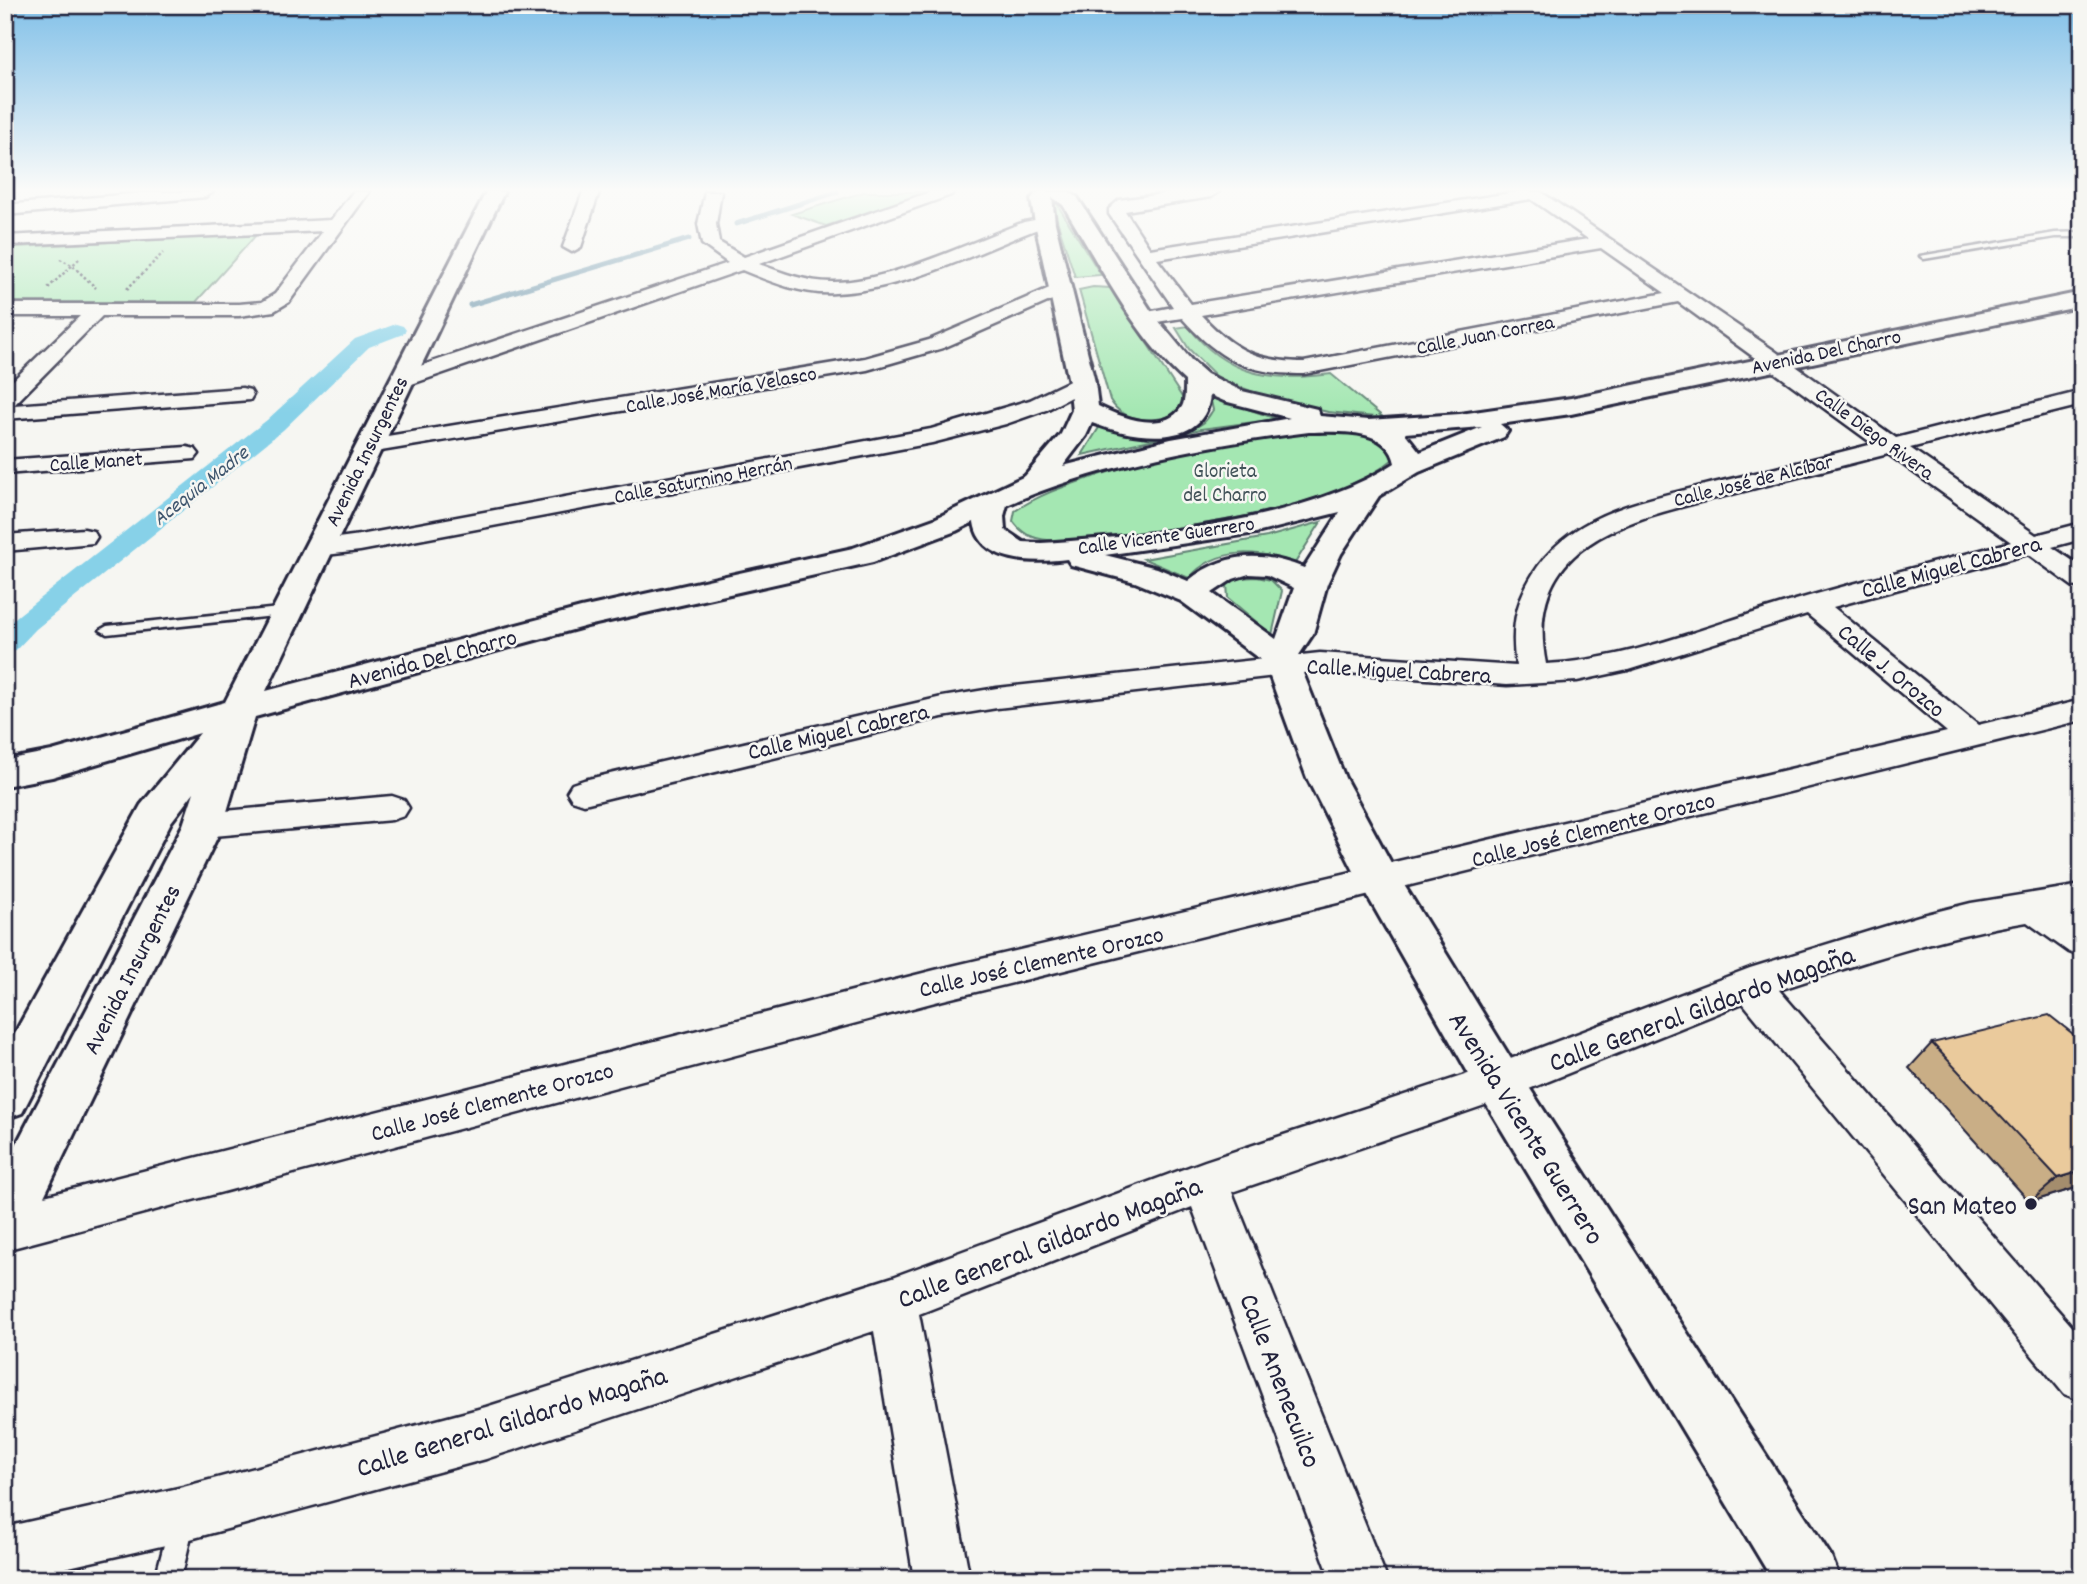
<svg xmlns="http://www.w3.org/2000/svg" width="2087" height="1584" viewBox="0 0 2087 1584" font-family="Dekko,sans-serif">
  <rect width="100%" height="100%" fill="#f6f6f2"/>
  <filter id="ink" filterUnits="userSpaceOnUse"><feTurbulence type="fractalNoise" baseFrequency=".0143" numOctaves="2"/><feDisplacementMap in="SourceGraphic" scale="14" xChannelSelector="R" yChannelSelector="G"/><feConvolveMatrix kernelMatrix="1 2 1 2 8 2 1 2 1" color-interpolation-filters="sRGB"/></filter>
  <g filter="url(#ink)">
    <path fill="#a4e7b2" stroke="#638476" stroke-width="2" d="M864,192h64l-102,34 -34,-12z
      M1052,204h5l44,71 -26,2z
      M257,234l-61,68h-191v-51l12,-4z
      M1093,287l18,1 73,112 -3,12c-24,11 -57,12 -71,-12l-31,-110z
      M1188,326c37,50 84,56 143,48l53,44 -56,-6 -60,-14 -50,-20 -29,-29 -13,-21z
      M1210,396l67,23 -76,10 -119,26 18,-29c29,9 76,16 103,-3 4,-3 7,-9 10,-13z
      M1331,432c27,1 44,1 62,21l-1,7c-56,48 -205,68 -278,76 -25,3 -62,10 -86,-1 -7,-4 -11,-8 -15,-14l2,-10c26,-18 54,-26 84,-36 75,-24 154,-39 232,-43z
      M1321,522l-26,41c-38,-13 -78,-17 -106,15l-45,-19 123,-22z
      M1257,577l14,3 11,11 -10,44 -44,-37 -1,-14 11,-6z"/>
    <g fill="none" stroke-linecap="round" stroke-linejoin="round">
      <path stroke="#5f8ba3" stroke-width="5" d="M736,224l101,-32
        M470,305l219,-66"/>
      <path fill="#87d1e8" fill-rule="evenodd" d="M396,324l7,2 3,4 -3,4 -34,13 -86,83 -247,199 -21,22 -10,3v-26l11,-11 251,-197 88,-81z"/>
      <g stroke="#22223b" stroke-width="5">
        <path id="service" d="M2082,232v5h-27l-131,22 -4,-3 135,-23z
          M288,607l7,4 -2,3 -186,20 -7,-4 7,-4z
          M181,1510l9,4 4,9 -13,56h-26l17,-65z"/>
      </g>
      <g stroke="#22223b" stroke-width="5">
        <path id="minor" d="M154,192h59l-8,5 -200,18v-10z
          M353,192h16l-80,110 -15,9 -35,5h-137l-88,89 228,-17 8,2 3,5 -3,5 -245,19v-31l75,-72h-75v-12h234l23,-2 13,-8 48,-63 -313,14 -5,-1v-8l326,-16z
          M583,192h16l-18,55 -9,5 -9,-5z
          M705,192h16l-5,32 3,18 25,15 186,-65h23l-2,3 -192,69c24,9 48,18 73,18 55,1 139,-40 192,-60l21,-4 9,5 -3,4 -16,3c-64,25 -131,60 -200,63 -32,2 -64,-11 -93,-23l-333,115h-16l-3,-5 3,-5 335,-112 -26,-19 -4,-20z
          M1178,192h41l-8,5 -86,14 25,38 367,-57h24l231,157 124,89 186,-47v14l-172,43 126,87 46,-12v16l-30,8 30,20v21l-10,-2 -44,-32 -195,53 145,118 104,-25v20l-1147,282 -930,248v-44l930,-236 1012,-238 -140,-118 -179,56 -51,11 -70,4 -187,-14 -323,37 -55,9 -358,87 -12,-4 -5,-8 5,-8 12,-4 358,-83 55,-9 323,-35 196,13c-5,-34 -2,-62 17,-92 41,-65 115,-74 185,-92 52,-12 103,-25 155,-38l-195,-142 -374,72c-58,0 -84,-14 -122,-56l-38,6 -7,-2 -3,-4 3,-4 36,-7 -64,-93v-5l10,-9zM1531,199l57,40 -397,65 -34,-45zM1601,248l64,45 -361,69c-49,-1 -70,-12 -103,-47zM1888,454l123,88c-77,21 -156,40 -232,63 -76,23 -153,55 -233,59 -25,-127 93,-146 186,-170 52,-13 104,-27 156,-40z
          M1061,283l10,6 -3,4 -125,55 -76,22 -498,83 -8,-2 -4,-5 4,-5 8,-2 496,-81 64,-18z
          M1082,375l8,2 3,5 -3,5 -44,23 -40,14 -74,19 -572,108 -43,5 -9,-2 -4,-6 4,-6 52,-7 571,-106 99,-29z
          M187,447l8,2 4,5 -4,5 -190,15v-14z
          M84,529l9,2 4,6 -4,6 -88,8v-16z
          M392,796l12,4 5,8 -5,8 -12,4 -189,17 -12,-3 -5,-9 5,-9 12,-3z
          M2082,885v28l-11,2 11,7v35l-13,-5 -42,-30c-85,14 -166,41 -248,68l303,348v63l-18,-7 -321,-391 -229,92 -282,97 155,387h-56l-139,-372 -273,107 51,265h-56l-40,-248 -388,128 -303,82 -167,38h-11v-52l178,-40 303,-80 407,-130 312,-116 287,-95 258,-98 169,-52 52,-13z"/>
      </g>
      <g stroke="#22223b" stroke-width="6">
        <path id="tertiary" d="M486,192h18l-238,499 315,-83 272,-60 81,-29 91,-43 36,-42 11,-24 -3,-28 -34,-159 -4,-24 6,-7h32l8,5 76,117 38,46 16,14 35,17 75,18 3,7 48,4 92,-6 111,-16 511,-106v14l-511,108 -71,10 8,7 -4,6 -85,35 -40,24 -38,58 -14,30 -14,50 -16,24 48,120 51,94 120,195 315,489 9,23h-68l-290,-482 -123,-216 -52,-103 -42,-115 -84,-62 -46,-19 -64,-17 -4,-6c-32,4 -87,5 -93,-37l-18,9 -83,31 -286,64 -332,91 -32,108 -199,413 -19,7v-79l178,-341 11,-33 -23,30 -149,291 -17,6v-68l136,-246 59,-72 -148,44 -47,9v-26l47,-9 173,-49zM1052,197l11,8c36,59 70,129 122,176 0,8 1,20 -4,27 -18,26 -61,9 -83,-2l-3,-24 -40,-159zM1210,395l14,6 66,17 -119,21 -108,27 23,-30 6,-13c36,14 113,29 118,-28zM1482,427l-62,25 -15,-19zM1309,432c29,0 79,-5 86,31 -91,59 -246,73 -354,80l-18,-1 -18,-12 -1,-14 3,-11c90,-40 204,-61 302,-73zM1340,512l-36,56c-42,-17 -80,-16 -116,13l-31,-13 -52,-13 151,-22zM1249,574l18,1 27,13 -18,51 -64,-46 21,-14z"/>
      </g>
      <path stroke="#22223b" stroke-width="2.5" stroke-dasharray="2.5 2.5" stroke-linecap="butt" d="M60,259l12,6 24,23
        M48,288l32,-30
        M127,289l36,-36"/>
      <use href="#service" fill="#f6f6f2" fill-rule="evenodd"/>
      <use href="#minor" fill="#f6f6f2" fill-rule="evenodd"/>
      <use href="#tertiary" fill="#f6f6f2" fill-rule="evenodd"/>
    </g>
    <path fill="#c9ae86" stroke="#22223b" stroke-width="2" d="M1932,1043l150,143 -52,16 -121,-134z"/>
    <path fill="#a48d6d" stroke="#22223b" stroke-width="2" d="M2082,1171v15l-52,16 28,-24z"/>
    <path fill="#eaca9c" stroke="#22223b" stroke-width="2" d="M2049,1015l33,26v130l-24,7 -126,-135z"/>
  </g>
  <linearGradient id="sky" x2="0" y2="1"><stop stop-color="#81c0e8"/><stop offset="0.46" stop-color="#fbfbf9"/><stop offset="1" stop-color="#fbfbf9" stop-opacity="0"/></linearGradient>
  <rect width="2087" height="413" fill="url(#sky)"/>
  <circle fill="#22223b" stroke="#f6f6f2" stroke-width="2.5" cx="2031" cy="1204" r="7"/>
  <g text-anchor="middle" stroke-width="5" stroke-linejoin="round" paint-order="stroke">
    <g font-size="21" fill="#22223b" stroke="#f6f6f2">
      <text transform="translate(1485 334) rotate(-11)" y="7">Calle Juan Correa</text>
      <text transform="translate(1826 351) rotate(-12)" y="7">Avenida Del Charro</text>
      <text transform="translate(721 389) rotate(-10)" y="7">Calle José María Velasco</text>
      <text transform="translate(1875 433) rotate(36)" y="7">Calle Diego Rivera</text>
      <text transform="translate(366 451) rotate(-64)" y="7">Avenida Insurgentes</text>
      <text transform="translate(96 461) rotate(-4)" y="7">Calle Manet</text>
      <text transform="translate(703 479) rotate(-11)" y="7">Calle Saturnino Herrán</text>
      <text transform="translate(1753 480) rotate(-14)" y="7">Calle José de Alcíbar</text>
      <text transform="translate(1166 535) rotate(-8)" y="7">Calle Vicente Guerrero</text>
    </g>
    <g font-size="21" fill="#425359" stroke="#f6f6f2">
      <text x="1225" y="477">Glorieta<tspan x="1225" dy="24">del Charro</tspan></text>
    </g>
    <g font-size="21" font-style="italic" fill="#40576f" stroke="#f6f6f2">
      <text transform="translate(200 485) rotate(-38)" y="7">Acequia Madre</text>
    </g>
    <g font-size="24" fill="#22223b" stroke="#f6f6f2">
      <text transform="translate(1951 566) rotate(-15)" y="8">Calle Miguel Cabrera</text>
      <text transform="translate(432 658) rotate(-15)" y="8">Avenida Del Charro</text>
      <text transform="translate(1399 670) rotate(3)" y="8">Calle Miguel Cabrera</text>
      <text transform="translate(1892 670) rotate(40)" y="8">Calle J. Orozco</text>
      <text transform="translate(838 731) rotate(-13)" y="8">Calle Miguel Cabrera</text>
      <text transform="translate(1593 829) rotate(-14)" y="8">Calle José Clemente Orozco</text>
      <text transform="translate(1041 961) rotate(-13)" y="8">Calle José Clemente Orozco</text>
      <text transform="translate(131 969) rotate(-63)" y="8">Avenida Insurgentes</text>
      <text transform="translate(492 1101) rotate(-15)" y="8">Calle José Clemente Orozco</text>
    </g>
    <g font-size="28" fill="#22223b" stroke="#f6f6f2">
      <text transform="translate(1701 1007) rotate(-20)" y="10">Calle General Gildardo Magaña</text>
      <text transform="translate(1528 1127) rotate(58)" y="10">Avenida Vicente Guerrero</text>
      <text transform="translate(1049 1241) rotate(-21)" y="10">Calle General Gildardo Magaña</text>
      <text transform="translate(1282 1380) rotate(69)" y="10">Calle Anenecuilco</text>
      <text transform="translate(511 1420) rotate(-17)" y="10">Calle General Gildardo Magaña</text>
    </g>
    <g font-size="28" fill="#22223b" stroke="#f6f6f2" text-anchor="end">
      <text x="2017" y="1214">San Mateo</text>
    </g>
  </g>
  <rect width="2087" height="1584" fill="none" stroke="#f6f6f2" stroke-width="28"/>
  <rect x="14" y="14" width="2059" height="1556" fill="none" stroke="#22223b" stroke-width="2.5" filter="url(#ink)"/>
</svg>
